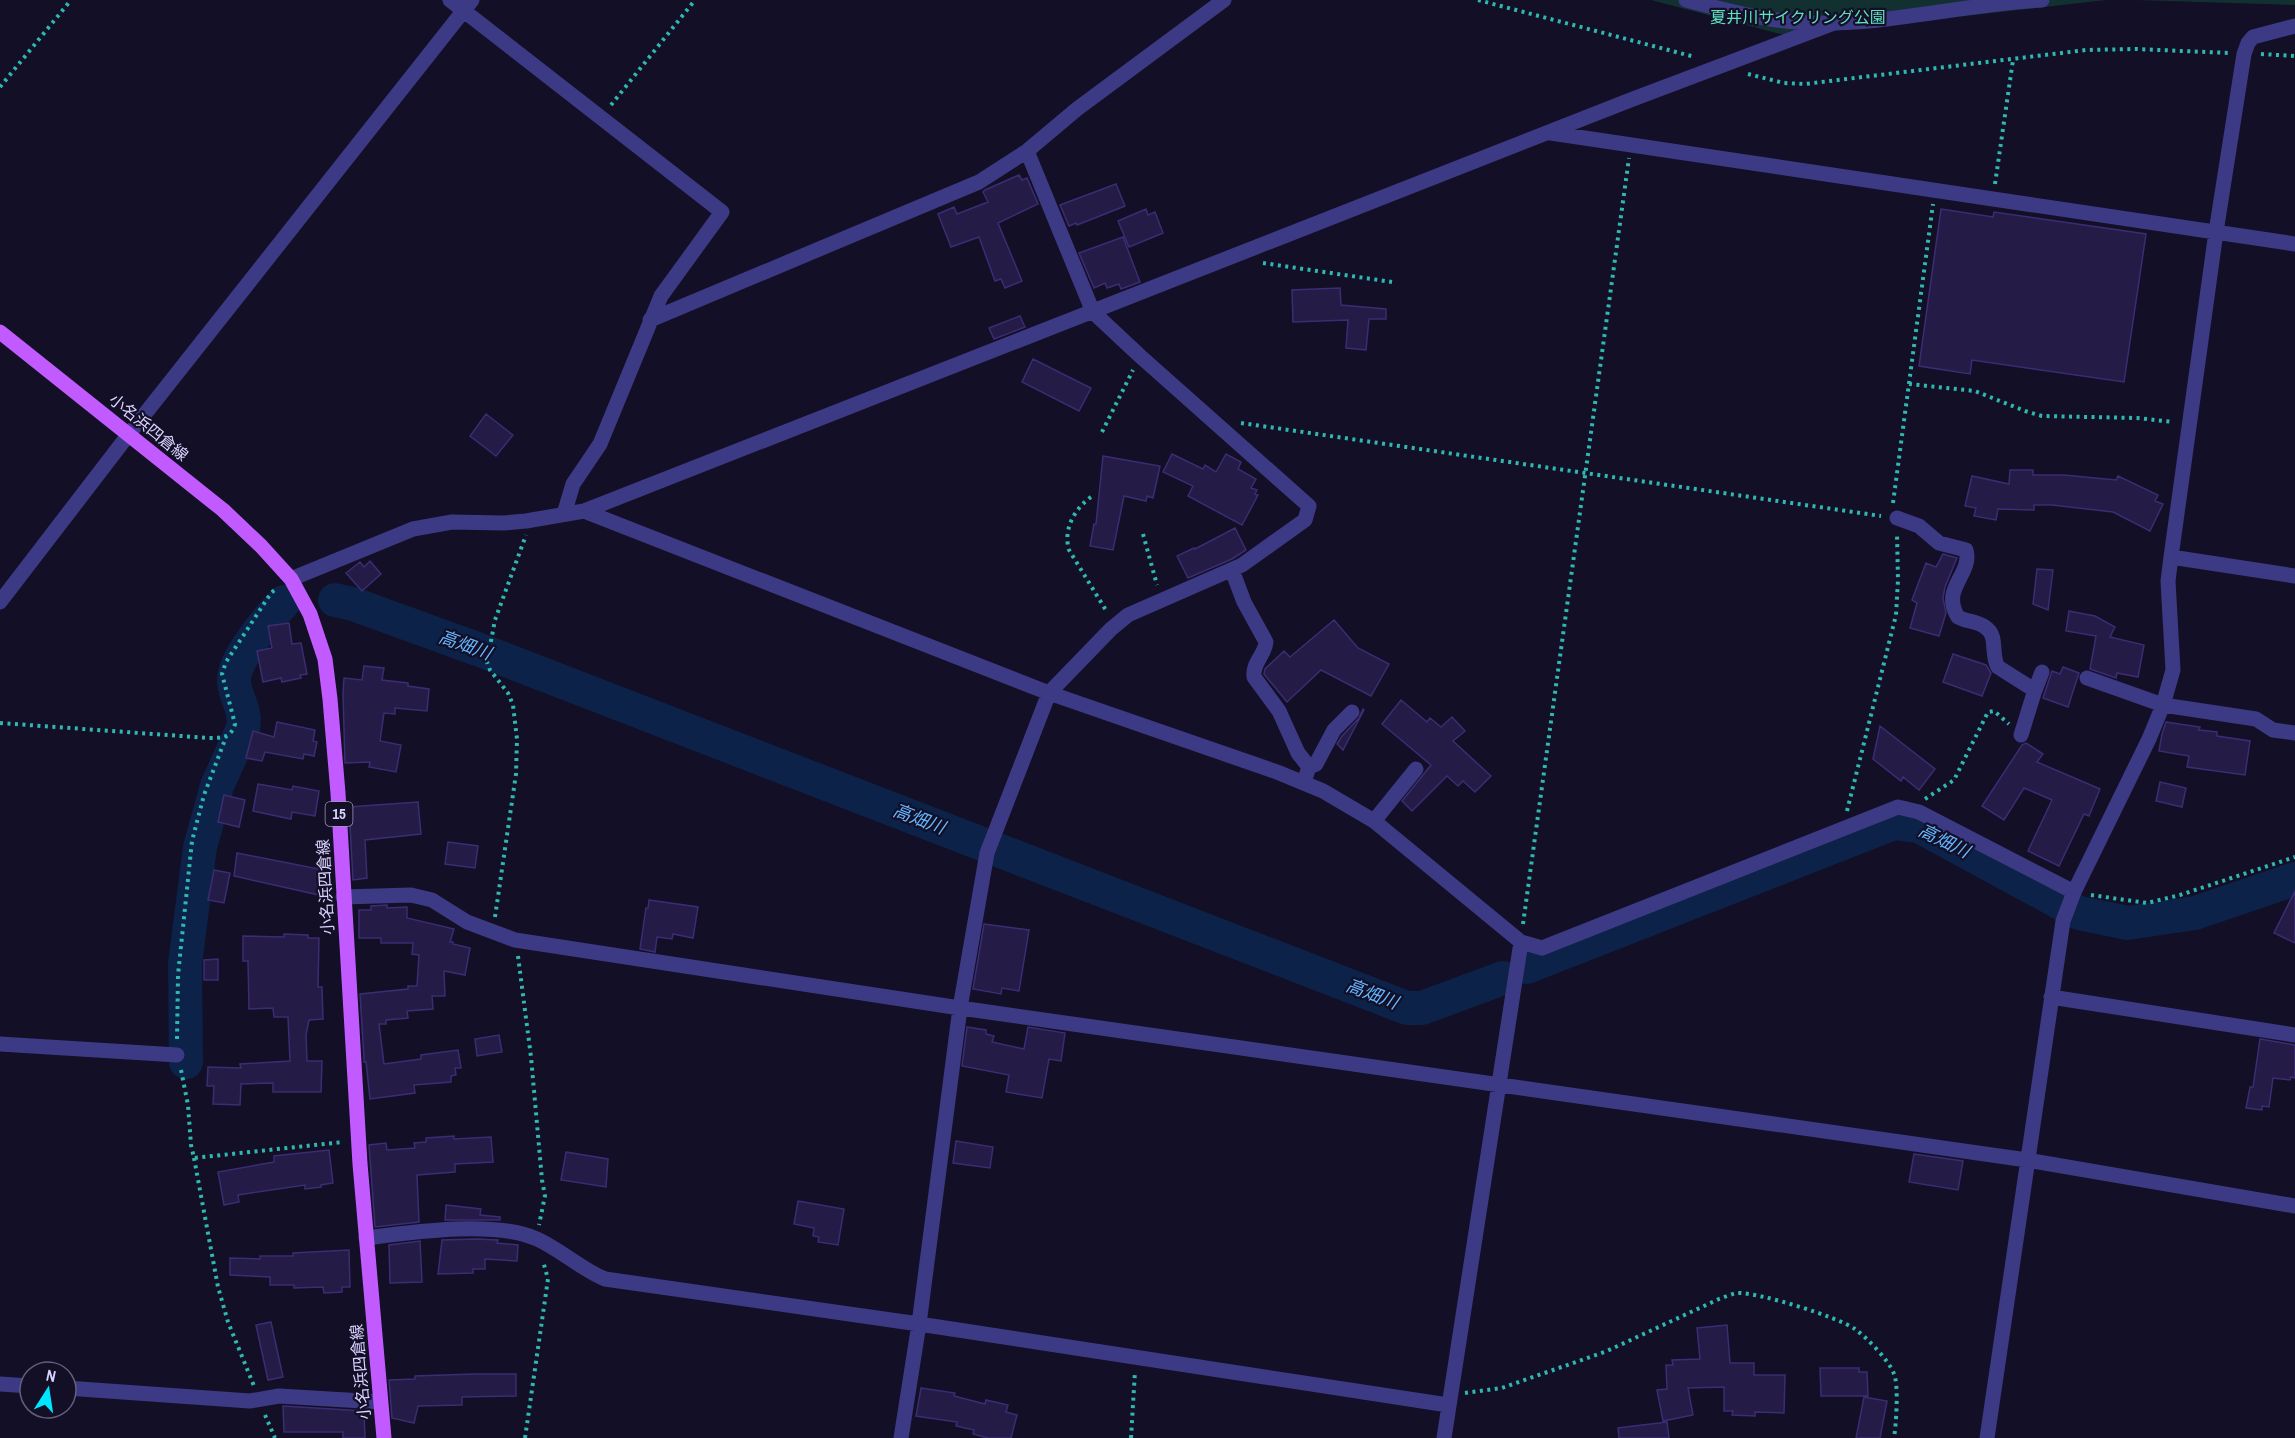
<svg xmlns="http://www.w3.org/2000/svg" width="2295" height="1438" viewBox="0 0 2295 1438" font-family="'Archivo Narrow','Noto Sans JP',sans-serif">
  <rect width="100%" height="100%" fill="#130f26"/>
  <path fill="#12302f" d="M1651,0h455l-318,36z
    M2135,0h160v5z"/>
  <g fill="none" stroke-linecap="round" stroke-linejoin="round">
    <path stroke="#0c2248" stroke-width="34" d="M335,600l18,4 127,46 927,358h15l81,-30
      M1527,967l367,-144 25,3 160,87 49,10 67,-10 100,-34
      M186,1062l-1,-98 15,-117 17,-61 26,-58c4,-17 -7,-29 -9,-45 -3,-21 35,-66 50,-81"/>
  </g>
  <path fill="#241b47" stroke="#3b2d73" stroke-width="1.5" d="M1019,175l3,5 5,-2 11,26 -40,19 24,58 -17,7 -4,-9 -6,2 -16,-44 -28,10 -13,-33 16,-7 3,7 31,-12 -5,-10 2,-2z
    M1116,184l9,22 -48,19 -1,-2 -7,3 -9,-21z
    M1146,209l2,6 7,-3 8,21 -34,14 -11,-26z
    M1941,209l52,8 1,-5 152,22 -22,148 -152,-22 -2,14 -51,-8z
    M1123,237l17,45 -19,7 -2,-5 -12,4 -2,-5 -11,5 -15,-35z
    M1340,288l1,17 45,4v10h-17l-3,31 -20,-2 2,-28 -55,2 -1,-32z
    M1020,316l5,11 -31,12 -5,-11z
    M1033,359l58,29 -12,23 -57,-29z
    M486,414l27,21 -17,21 -26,-20z
    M1172,454l31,15 2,-4 11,7 10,-18 15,8 -3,7 18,10 -5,9 6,2 -2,4 3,1 -16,30 -54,-29 5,-10 -30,-14z
    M1103,456l57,10 -7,32 -6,-2 -1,5 -22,-5 -11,54 -23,-4 4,-22h2z
    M2010,470h23v5h31l52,5 2,-4 40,19 -3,6 8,3 -13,27 -37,-19 -61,-7h-18v5l-36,-1 -2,11 -22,-4 2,-8 -11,-2 7,-30 37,8z
    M1235,528l11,22 -14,9 -44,19 -11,-22 17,-8 1,1z
    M1943,554l14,4 -12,29 -2,11 3,15 -7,23 -29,-8 7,-25 -5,-3 14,-37 10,4z
    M370,561l11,13 -19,17 -16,-18 14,-11 4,5z
    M2037,569l16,1 -5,40 -15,-6z
    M2069,611l26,5 20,11 -5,10 34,8 -6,32 -21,-4 -1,5 -26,-9 6,-33 -30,-5z
    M1334,620l24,28 31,16 -18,32 -50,-26 -34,32 -23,-28 1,-5 19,-18 6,6z
    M289,623l3,21 9,-1 6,31 -7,1 1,3 -19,4 -1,-4 -18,4 -6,-31 15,-3 -4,-22z
    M1953,654l33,11 5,8 -9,23 -39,-14z
    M364,666l20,2 -2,12 26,3v3l21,3 -2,22 -32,-3v6l-11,-1 -4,28 21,4 -5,27 -27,-5 1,-5 -25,1 -2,-69 1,-16 18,2z
    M2063,667l16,6 -11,34 -25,-9 9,-27 8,3z
    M1401,700l26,22 3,-4 11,9 11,-10 13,14 -12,10 38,35 -16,16 -12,-11 -5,5 -11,-10 -35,35 -10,-10 29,-36 -49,-41z
    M1363,709l1,1 -21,40 -6,-6 5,-8 17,-18z
    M277,722l38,8 -2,11 4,1 -3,14 -10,-2 -1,5 -38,-7 -3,9 -16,-3 7,-27 21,6z
    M2166,722l34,5 -1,3 18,2v4l33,5 -5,34 -58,-8 2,-11 -30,-5 3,-17z
    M1880,726l55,43 -16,21 -16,-13 -2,4 -28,-22z
    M2026,743l17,11 -6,8 63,27 -11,27 -5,-2 -25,52 -31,-15 24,-51 -28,-12 -20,32 -22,-14 40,-61z
    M2160,782l26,6 -4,19 -26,-6z
    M258,784l34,6 1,-4 26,5 -4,25 -23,-4 -1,7 -38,-8z
    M224,795l21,5 -6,27 -21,-5z
    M418,802l3,32 -56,6 2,38 -14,2 -4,-73z
    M448,842l30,4 -3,22 -30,-4z
    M237,853l87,17 -5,25 -85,-19z
    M214,870l16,3 -6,30 -16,-3z
    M2295,891v52l-21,-10z
    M649,900l49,7 -5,31 -20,-4 -1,5 -15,-2 -2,15 -15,-3 6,-41h2z
    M387,905v3l20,-1v11l47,11 -4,13h3v2l17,4 -5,27 -21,-4 1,25h-13l1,13 -26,2 1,7 -22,2v4h-7l5,40 37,-5v-4l37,-5 3,18h-6l1,7 -5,1v6l-37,3 1,8 -45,6 -4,-37h-2v-4l-4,-64 48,-5v-3h9l2,-31 -7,-1 1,-11h-32v-5h-22v-28h12v-4z
    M984,924l45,6 -10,61 -17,-3 -1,6 -28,-5z
    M284,934l24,1v3h11l-1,49h4l1,32 -14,1 -3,15 1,26h15l-1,31h-48v-9l-32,1 -1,21 -27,-1 1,-18h-7l1,-19 33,1 -1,-4 50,-3 -2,-44h-14l-1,-9 -24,1 -1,-48h-5v-25l41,1z
    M218,959v21h-14v-20z
    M967,1027l19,3v4l8,2 -2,6 32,7 4,-22 37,6 -4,28 -12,-2 -7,39 -36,-6 3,-17 -47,-9z
    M499,1035l3,17 -25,4 -2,-17z
    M2260,1039l35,6v33l-4,-1 -1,3 -17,-2 -4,29 -7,-1v4l-16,-2 4,-21h3z
    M454,1136v3l37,-2 2,25 -38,2v8l-38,3 2,47 -44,5 -6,-82 17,-2 1,7 28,-2 -1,-5 12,-1v-4z
    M956,1141l37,6 -3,21 -37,-5z
    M329,1150l4,33 -12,2v2l-16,2v-4l-67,10 1,7 -15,3 -6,-33 56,-10v-6z
    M566,1152l42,7 -2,28 -45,-7z
    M1914,1154l49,7 -5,29 -49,-8z
    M798,1201l46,8 -6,36 -20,-3 1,-5 -6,-1 1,-8 -20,-4z
    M446,1205l35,4 -1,6 20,2v3h-55z
    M476,1239l22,1 -1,3 21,2 -1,16 -32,-2v10h-12v4l-35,1 4,-34z
    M420,1241l2,41 -32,1 -1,-38z
    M349,1250l1,37h-8v5l-18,1 -1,-6 -29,1v-3h-24v-8l-40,-2v-17l30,1v-3h33v-3z
    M271,1322l12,55 -15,3 -12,-55z
    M1727,1325l3,38h24v12h31l-1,38 -29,-1v4l-23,-1 1,-4h-9v-24l-36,1 5,27 -30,6 -6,-31 10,-1 -1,-24h7l-1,-5 28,-1 -3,-31z
    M1820,1368h39v4h8l1,24h-47z
    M474,1374h42v22l-54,1v8l-44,1 -4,17 -22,-5 -3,-38 26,-1v-3z
    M921,1388l34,5 -1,3 31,8 1,-4 22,5 -2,7 11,3 -6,23h-23l-15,-4 1,-4 -18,-4 1,-4 -41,-6z
    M1864,1397l23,4 -7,37h-24z
    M283,1406l81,5 1,27h-22v-6h-59z
    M1667,1422l2,16h-50l-1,-10z"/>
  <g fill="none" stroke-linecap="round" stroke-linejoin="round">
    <path stroke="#2fb8b0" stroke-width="4" stroke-dasharray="3 4.5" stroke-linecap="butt" d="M1478,0l217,57
      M2261,54l34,2
      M1748,74l36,9 21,1 281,-34 50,-1 93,4
      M0,87l71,-87
      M611,105l84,-105
      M1995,184l18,-124
      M1263,263l129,19
      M1909,384l66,7 50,20 17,5 95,2 36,4
      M1241,423l640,93
      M1102,432l31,-62
      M1091,497c-17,12 -28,33 -22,53l38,62
      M1893,503l40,-299
      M1143,534l14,51
      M0,723l209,15c13,0 22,0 26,-14l-13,-50 4,-12 45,-69 6,-5
      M1925,799l29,-19 34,-68 6,-1 15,13
      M1847,811l49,-196 2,-35 -1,-46
      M2091,895l56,8 33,-8 115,-38
      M495,917l21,-143 1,-35 -4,-34 -5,-12 -18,-23 -3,-8 8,-42 31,-85
      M1523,924l106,-766
      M518,956l13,101 11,123 3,16 -6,29
      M177,1039l1,-64 14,-134 12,-46 22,-58
      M181,1070l7,35 3,40 3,13 149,-16
      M194,1158l24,129 10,35 26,64
      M1465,1393l37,-5 105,-37 112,-52c6,-2 12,-5 18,-6 21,-1 101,24 118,36 12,9 34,31 39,45 5,12 2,51 0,64
      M265,1415l10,23
      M525,1438l23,-159 -5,-18
      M1131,1438l4,-67"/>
    <path stroke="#3d3a85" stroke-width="15" d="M450,0l272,212 -61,84 -61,148 -27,40 -9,30
      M1686,0c49,13 96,25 147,23 70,-2 139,-19 209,-23
      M1551,133l744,111
      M650,320l329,-138 48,-31 50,-42 147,-109
      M584,511l465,182 228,79 46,19 51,30 147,121
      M1897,518l22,8 20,17 27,7c7,24 -26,38 -8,67 9,5 19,4 27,10 14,9 5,27 13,40l33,21 3,5 -13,42
      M2171,557l124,19
      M1232,570l12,32 22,40c-1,13 -14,21 -12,35l25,34 19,42 11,14 -5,15
      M291,579l122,-50 39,-7 52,1 22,-2 58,-10 1049,-412 201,-76
      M0,602l129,-168 343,-434
      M2087,678l76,27 93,14 17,11 22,3
      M2034,693l8,-21
      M1309,767l7,-3 18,-34 18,-18
      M1374,821l42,-52
      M343,897l68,-2 21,5 35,22 48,18 445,68 1067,152 268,46
      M2051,997l244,38
      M0,1044l177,11
      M366,1238c46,-6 129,-18 171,1 24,11 44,30 68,40l314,45 529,81
      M0,1384l30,2
      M66,1388l184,13 29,-5 101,6
      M901,1438l18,-114 41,-316 27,-155 62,-160 62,-64 17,-14 114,-50 63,-45 4,-14 -169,-150 -47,-44 -66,-161
      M1444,1438l77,-496 21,6 356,-141 21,5 155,80
      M1987,1438l76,-517 11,-29 75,-153 14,-34 10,-35 -5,-89 3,-24 45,-325 28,-178 4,-11 5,-6 42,-11"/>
    <path stroke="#c25bff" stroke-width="15" d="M0,332l223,178 38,36 30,33 19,35 15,45 5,40 8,94 22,371 24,274"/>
  </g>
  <g text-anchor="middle" stroke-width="4.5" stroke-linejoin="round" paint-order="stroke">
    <rect fill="#130f26" stroke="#9e99be" stroke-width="1.5" x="325.5" y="802" width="27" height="24" rx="4.5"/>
    <g font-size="15" font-weight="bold" fill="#d9d4ff">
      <text x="339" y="819">15</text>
    </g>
    <g font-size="16" fill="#5fe0c0" stroke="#130f26">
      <text x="1798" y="23">夏井川サイクリング公園</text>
    </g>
    <g font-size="16" fill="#d9d4ff" stroke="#130f26">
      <text transform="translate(149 427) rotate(39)" y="6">小名浜四倉線</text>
      <text transform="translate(325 887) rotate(-93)" y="6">小名浜四倉線</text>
      <text transform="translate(360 1372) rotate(-95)" y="6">小名浜四倉線</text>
    </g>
    <g font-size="18" font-style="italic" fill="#62b6ff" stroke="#130f26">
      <text transform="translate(465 645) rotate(20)" y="6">高畑川</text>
      <text transform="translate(919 819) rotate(21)" y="6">高畑川</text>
      <text transform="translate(1944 841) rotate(26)" y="6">高畑川</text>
      <text transform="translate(1372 994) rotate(21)" y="6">高畑川</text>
    </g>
  </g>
  <g transform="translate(48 1390) rotate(12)"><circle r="28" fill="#130f26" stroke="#625e7d" stroke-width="1.5"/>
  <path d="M0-4.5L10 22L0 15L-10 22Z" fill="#00e5ff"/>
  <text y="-9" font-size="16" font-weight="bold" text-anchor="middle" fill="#d9d4ff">N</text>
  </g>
</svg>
